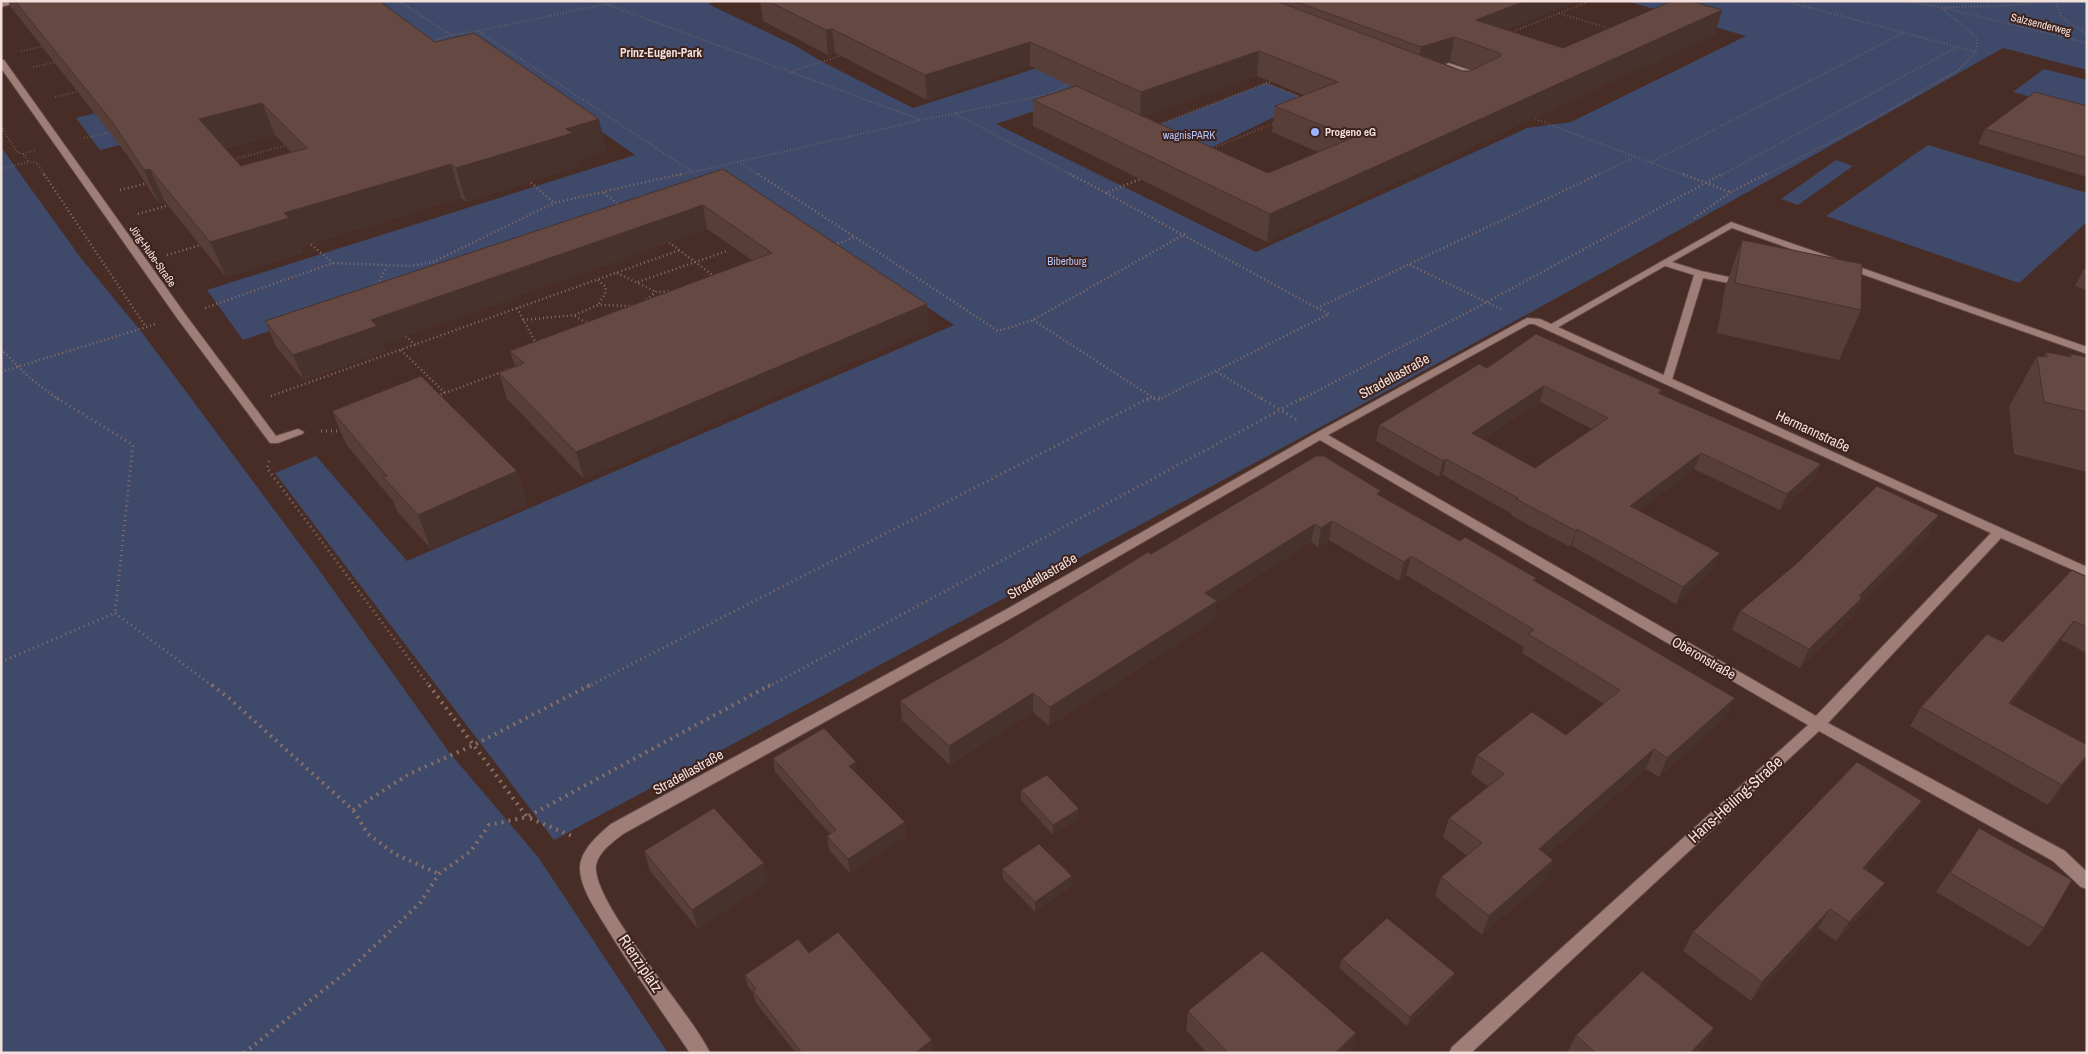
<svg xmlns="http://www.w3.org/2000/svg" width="2088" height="1054" viewBox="0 0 2088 1054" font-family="'Archivo Narrow',sans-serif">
  <rect width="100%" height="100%" fill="#482c26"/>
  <path fill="#3f4a6a" d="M359,1h356l-7,3 88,42 23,14 94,48 298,-96 53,20 -268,92 260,128 271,-124 44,-6 175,-86 -119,-35h460v69l-84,-22c-478,273 -964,531 -1449,792l-279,-367 41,-17 91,105 547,-236 -222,-147 -489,162 -36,-50 428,-135 -147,-103 -388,98 -24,-32 330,-81z
    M2044,69l43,11v32l-74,-20z
    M1266,83l43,17 -121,59 -53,-25z
    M1928,145l159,48v29l-68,61 -193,-67z
    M1,147l79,110 63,77 176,236 130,182 89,105 130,196h-667z
    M1836,160l17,6 -55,39 -17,-6z"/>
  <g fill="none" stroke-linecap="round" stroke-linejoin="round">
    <g stroke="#614945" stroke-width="2">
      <path id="lane" d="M1731,222l356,125v7l-355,-126 -60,34 29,9 46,10 2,2 -5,3 -41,-8 -32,105 -4,1 -5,-3 32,-106 -29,-9 -110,63h-8l-1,-2z"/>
    </g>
    <g stroke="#614945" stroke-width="2">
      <path id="street" d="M9,1h14l-22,6v-4z
        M1,60h3l181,254 91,122 22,-7 6,3 -2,2 -24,9h-8l-93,-125 -176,-250z
        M1449,63l35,12 1,2 -7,2 -29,-11 -18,5 -4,-2z
        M1527,318l13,1 547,248v9l-86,-38 -173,185 237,128 22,21v17l-6,-2 -28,-26 -234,-130 -348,322h-22l3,-6 356,-322 -488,-285 -303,175 -394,219c-10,8 -24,17 -27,31 -5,38 96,148 114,188h-20c-29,-43 -60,-86 -87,-131 -9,-15 -22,-34 -23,-52 -1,-19 18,-35 31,-46l396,-215 309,-176zM1529,324h5l457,209 -175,183 -488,-281z"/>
    </g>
    <path stroke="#876f69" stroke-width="2" stroke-dasharray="0.5 2.5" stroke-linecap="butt" d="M398,1l53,34 27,-4 215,141
      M620,1l-14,3 315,116
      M1785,1l191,51
      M1903,1l38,6 146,36
      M2056,1l5,16 26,17
      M1947,7l59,-1 42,-5
      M1559,13l52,16
      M478,31l128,-27
      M1509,33l81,-32
      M430,42l21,-7
      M21,51l24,-5
      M33,67l25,-5
      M790,72l53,-17
      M1266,83l36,15
      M55,97l25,-6
      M956,114l117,62
      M1530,117l156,59
      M1157,125l115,-44
      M1,126l16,26 6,2 6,8 8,1 8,13
      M84,138l28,-6
      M1211,149l66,-27
      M23,154l13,-4
      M231,160l57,-15
      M738,161l22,15
      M1651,162l252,-129
      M1,169l28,-7
      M676,176l246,-56 128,-26 20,-11
      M1596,176l39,-19
      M1720,176l237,-129
      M1764,176l94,-48 99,-57 19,-19 1,-14 -36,-31"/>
    <path stroke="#876f69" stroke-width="2.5" stroke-dasharray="1 3" stroke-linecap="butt" d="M44,174l102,153
      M758,174l97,63
      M1070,174l36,19
      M1683,174l47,18
      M1143,178l-37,15 211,115 282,-134
      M528,180l26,23
      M120,190l28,-7
      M604,193l15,12
      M138,214l32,-9
      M1694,218l37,-26 35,-18
      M666,240l49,37
      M308,242l25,21
      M834,245l21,-8 143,94 35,-11 152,-86
      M167,255l37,-11
      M1410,265l91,44
      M617,273l39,19
      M598,280l8,7 -1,7 -7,11
      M638,282l89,-31
      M376,288l11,-22
      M643,302l13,-10 17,-1
      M205,308l128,-45 79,3 21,-4 121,-59 127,-29
      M517,308l20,37
      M575,316l14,8
      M523,320l52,-5 23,-10 35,1
      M1033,320l119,77
      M403,333l12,12
      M1,349l29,29 29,22
      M401,350l44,43
      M1,372l155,-48
      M1217,372l46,28
      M271,396l409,-146
      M437,396l81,-30
      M1147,400l5,-3 4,3
      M1158,400l171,-86 -12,-6
      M1300,400l187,-98 235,-128"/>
    <path stroke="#876f69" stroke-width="3" stroke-dasharray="1 4" stroke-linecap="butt" d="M57,398l76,47 -18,168
      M1154,398h6
      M1261,398l36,22
      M321,431h21
      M269,461l-2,7 163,219
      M115,613l99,74
      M1,662l114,-49
      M587,687l562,-289
      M768,687l534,-289"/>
    <path stroke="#876f69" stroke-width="4" stroke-dasharray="2 5" stroke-linecap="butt" d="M212,685l18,14 123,111 15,24 27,20 44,20
      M429,685l98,132 45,19
      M353,810l56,-36 65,-29 116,-60
      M244,1053l105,-83 71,-67 19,-29 32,-23 18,-26 38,-8 243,-132"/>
    <use href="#lane" fill="#9f7e77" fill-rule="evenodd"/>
    <use href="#street" fill="#9f7e77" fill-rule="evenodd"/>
  </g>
  <path fill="#583e39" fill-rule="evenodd" d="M8,1h371l56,41 171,109 -27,9 1,6 -114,36 -5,-4 -161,49 3,6 -77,24 -61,-75 -6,2 -31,-48 -118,-150zM275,135l16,17 -50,14 -16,-18z
    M760,1h819l-73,29 57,18 159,-38 -7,24 -448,208 -234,-116v-26l40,-13 -43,-21 -103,34 -92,-47 -7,2 -65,-34zM1450,61l22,9 -2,1h-8l-19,-8zM1257,76l47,19 -29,11 -3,26 46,20 -50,21 -125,-57z
    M2087,106v71l-109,-33 7,-15z
    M723,169l206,160 -345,150 -77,-80 -8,-26 16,-6 -5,-16 242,-91 -45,-31 -323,115 2,7 -82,29 -28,-33 -11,-26z
    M1742,240l119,70 -22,50 -122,-27 8,-45z
    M2087,267v23l-12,-4 9,-17z
    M2046,352l23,5 2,-3 16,3v115l-73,-18 -5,-47 28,-51 6,1z
    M1487,368l175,22 -2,4 161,70 -8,16 -33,30 -86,-41 -55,42 74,59 -37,34 -104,-58 -2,1 -58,-31v-2l-69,-39 -4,2 -63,-36 3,-16zM1540,402l52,27 -57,39 -52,-29z
    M332,411l185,60 11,34 -97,44 -34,-38 -4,-10 -47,-57z
    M1380,496l80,45 76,37 -1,4 191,135 -67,60 -13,-8 -99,86 6,5 -7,19 -64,56 -47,-39 6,-19 26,-21 -24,-19 6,-19 39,-32 -17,-12 6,-19 89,-20 38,-31 -82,-51 2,-6 -118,-72 -7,6 -70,-41 -11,7 -7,-5 -95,61 -1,17 -166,106 -16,-14 -83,53 -48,-45 -2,-19 101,-58 150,-89z
    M1929,534l-70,71 -7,12 -52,51 -68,-38 8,-19z
    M2087,577v76l-26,-13 -50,64 76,41v11l-39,49 -138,-79 11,-19z
    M773,758l132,64 1,14 -56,37 -21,-23 -2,-14 3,-2 -55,-62z
    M1021,790l58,19v10l-26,16 -32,-35z
    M1922,801l-13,19 -43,50 19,13 -12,20 -37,38 -18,-13 -67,73 -68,-50 10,-19z
    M1979,828l65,100 -15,19 -93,-55z
    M644,851l120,12 4,19 -70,47 -48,-58z
    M1002,869l70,7v10l-37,26 -32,-33z
    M809,953l124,98 -2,2h-135l-40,-50 -3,-10 -5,-6 -3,-12z
    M1342,959l109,24 -44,43 -68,-58z
    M1188,1011l163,41 -1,1h-143l-21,-23z
    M1714,1028l-11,19 -6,6h-130l9,-18z"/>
  <path fill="#47322e" d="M1525,1h54l-108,43 5,-24z
    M1722,10l-7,24 -448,208 3,-28z
    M832,29l3,24 -7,2 -2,-25z
    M1454,37l-4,24 -33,11 4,-25z
    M1030,42v24l-103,34 -2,-25z
    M1259,51l-2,25 -117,42 1,-26z
    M262,103l13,32 -63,16 -13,-32z
    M599,119l7,32 -27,9 1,6 -114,36 -10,-34 110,-39z
    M451,164l10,34 -161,49 3,6 -77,24 -16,-35 74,-29z
    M150,169l15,33 -6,2 -15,-34z
    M703,205l4,24 -323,115 2,7 -82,29 -11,-25 78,-35z
    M927,304l2,25 -345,150 -8,-27z
    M1544,386l-4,16 -72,47 4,-16z
    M1701,453l-7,16 -70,54 6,-17z
    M1446,459l-3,16 -4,2 4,-16z
    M1821,464l-8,16 -33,30 7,-16z
    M517,471l11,34 -97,44 -13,-34z
    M1939,515l-10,19 -70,71 -7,12 -52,51 9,-19 50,-53z
    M1332,521l-3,19 -11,7 3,-19z
    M1315,524l-4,18 -95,61 -1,17 -166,106 1,-19 155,-114z
    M1577,529l-5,17 -2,1 6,-16z
    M1720,553l-7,17 -37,34 7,-17z
    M1411,556l-5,19 -7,6 5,-19z
    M2074,621l-13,19 -65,82 13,-19z
    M1033,693v19l-83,53 -1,-19z
    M1735,698l-9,19 -67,60 8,-19z
    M1654,749l-8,20 -114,99 7,-19z
    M2087,755l-9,12 -30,38 14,-20z
    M856,762l1,14 -8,-10z
    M1922,801l-13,19 -58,68 12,-20z
    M1079,809v10l-26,16v-10z
    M905,822l1,14 -56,37 -2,-14z
    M1553,860l-7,19 -64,56 7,-19z
    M764,863l4,19 -70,47 -6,-19z
    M1072,876v10l-37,26v-10z
    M1885,883l-12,20 -37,38 13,-19z
    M1830,909l-12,19 -67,73 11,-19z
    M1455,973l-4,10 -44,43 3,-9z
    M1714,1028l-11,19 -6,6h-7z
    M1356,1033l-5,19 -1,1h-15z
    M932,1040l1,11 -2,2h-16z"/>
  <path fill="#664842" stroke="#47322e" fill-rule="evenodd" d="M15,1h364l56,41 39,-9 125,86 -33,10 7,4 -117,35 -5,-4 -167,49 5,5 -79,24 -60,-73 -6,1 -31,-47zM262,103l45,45 -66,18 -42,-47z
    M768,1h508l186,70h8l31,-15 -1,-3 -46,-16 -33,10 -127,-46h231l-49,19 87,28 109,-47h19l31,9 -452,204 -237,-114 43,-14 192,87 84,-35 -77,-32 63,-24 -79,-31 -118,41 -111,-50 -105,33 -93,-46 -6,1z
    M2035,92l52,14v52l-102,-29z
    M723,169l204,135 -351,148 -77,-79 25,-10 -14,-12 262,-98 -69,-48 -332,115 6,6 -84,29 -28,-34z
    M1742,240l120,24 -1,46 -126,-27z
    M1536,334l126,56 -4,3 163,71 -34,30 -86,-41 -71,53 90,47 -37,34 -106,-58 -1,2 -60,-32 2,-1 -72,-39 -3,2 -64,-36 100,-61 8,4zM1544,386l64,32 -73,50 -63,-35z
    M2046,352l25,5v-3l16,3v55l-43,-10 -7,-46 10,1z
    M421,376l96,95 -99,44 -35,-38 4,-1 -55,-65z
    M1316,456h8l57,35 -4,3 83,47 5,-4 71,41 -3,2 202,118 -68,60 -13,-9 -115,100 14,11 -64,56 -48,-39 41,-34 -33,-25 55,-44 -27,-19 55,-43 34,23 54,-45 -92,-56 6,-4 -123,-74 -7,6 -72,-41 -11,7 -6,-4 -110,69 12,8 -167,106 -17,-14 -84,53 -49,-45 101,-58 147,-91 3,2z
    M1877,486l62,29 -80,81 3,2 -53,51 -69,-38 56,-47z
    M2072,570l15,7v50l-13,-6 -65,82 78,42v10l-25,30 -141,-78 66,-73 16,8z
    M824,728l32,34 -7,4 56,56 -57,37 -21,-23 9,-6 -63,-72z
    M1857,762l65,39 -59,67 22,15 -36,39 -19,-13 -68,73 -69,-50z
    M1047,775l32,34 -26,16 -32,-35z
    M714,808l50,55 -72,47 -48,-59z
    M1979,828l93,52 -28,48 -94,-55z
    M1039,844l33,32 -37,26 -33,-33z
    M1387,918l68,55 -45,44 -68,-58z
    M838,932l94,108 -17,13h-113l-49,-62 3,-2 -11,-14 53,-36 11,14z
    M1262,951l94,82 -21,20h-107l-40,-42z
    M1642,971l72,57 -24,25h-94l-20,-18z"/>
  <circle fill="#9db4fd" stroke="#3d221d" stroke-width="2" cx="1315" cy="132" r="5"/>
  <g text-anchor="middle" stroke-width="4" stroke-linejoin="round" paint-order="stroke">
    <g font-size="11" fill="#f4e1dd" stroke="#3d221d">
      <text transform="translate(2041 24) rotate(14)" y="4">Salzsenderweg</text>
      <text transform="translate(153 256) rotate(55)" y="4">Jörg-Hube-Straße</text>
    </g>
    <g font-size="11" font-weight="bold" fill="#f4e1dd" stroke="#3d221d" text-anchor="start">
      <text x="1325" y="136">Progeno eG</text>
    </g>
    <g font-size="11" fill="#b2c4fb" stroke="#3d221d">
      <text x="1189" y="139">wagnisPARK</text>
      <text x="1067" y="265">Biberburg</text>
    </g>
    <g font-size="12" font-weight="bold" fill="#f4e1dd" stroke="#3d221d">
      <text x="661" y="57">Prinz-Eugen-Park</text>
    </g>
    <g font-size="14" fill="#f4e1dd" stroke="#3d221d">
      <text transform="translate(1394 376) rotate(-29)" y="5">Stradellastraße</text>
      <text transform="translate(1813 431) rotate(25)" y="5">Hermannstraße</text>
      <text transform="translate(1042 576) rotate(-30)" y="5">Stradellastraße</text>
      <text transform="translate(1704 658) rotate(30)" y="5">Oberonstraße</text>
      <text transform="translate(688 772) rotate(-29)" y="5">Stradellastraße</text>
    </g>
    <g font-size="16" fill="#f4e1dd" stroke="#3d221d">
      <text transform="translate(1735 799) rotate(-42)" y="6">Hans-Heiling-Straße</text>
      <text transform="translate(641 963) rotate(56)" y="6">Rienziplatz</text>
    </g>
  </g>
  <rect width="2088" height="1054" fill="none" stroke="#f4e1dd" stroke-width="5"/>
</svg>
